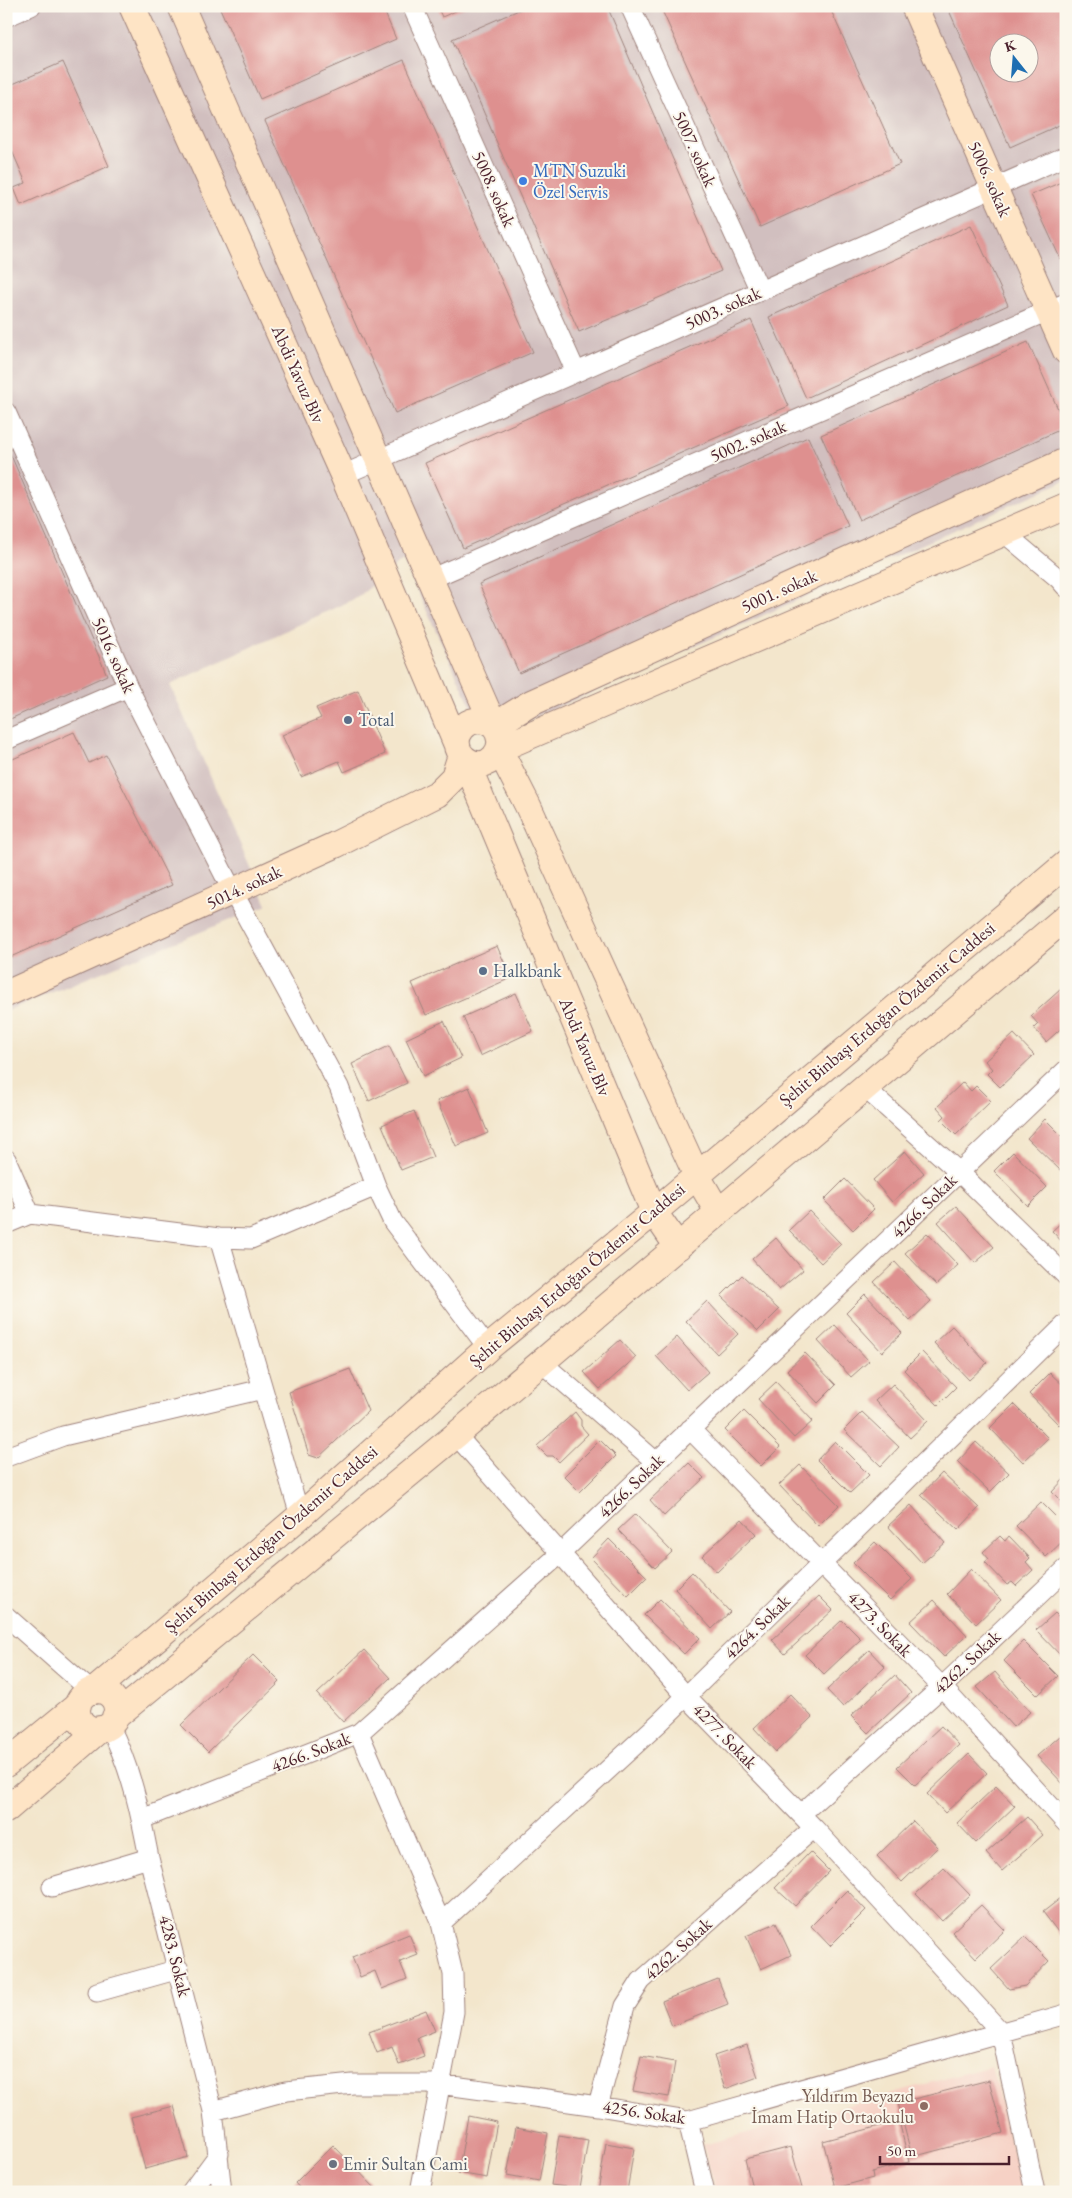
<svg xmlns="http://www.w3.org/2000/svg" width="1072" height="2198" viewBox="0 0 1072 2198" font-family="'EB Garamond',serif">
  <rect width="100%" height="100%" fill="#fbf7ec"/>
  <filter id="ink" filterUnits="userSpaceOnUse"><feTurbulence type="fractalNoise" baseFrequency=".02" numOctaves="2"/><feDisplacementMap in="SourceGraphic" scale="10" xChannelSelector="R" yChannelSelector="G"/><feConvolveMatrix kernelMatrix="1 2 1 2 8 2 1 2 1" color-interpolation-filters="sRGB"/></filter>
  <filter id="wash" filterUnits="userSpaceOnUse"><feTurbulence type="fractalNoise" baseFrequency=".0096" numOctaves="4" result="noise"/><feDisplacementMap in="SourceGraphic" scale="20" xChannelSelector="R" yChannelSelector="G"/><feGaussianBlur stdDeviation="1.12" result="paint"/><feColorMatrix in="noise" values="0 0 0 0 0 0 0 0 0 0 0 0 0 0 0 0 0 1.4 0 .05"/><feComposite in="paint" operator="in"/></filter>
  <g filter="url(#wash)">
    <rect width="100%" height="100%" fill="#f3e6cc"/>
    <path fill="#f6d1c5" d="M991,2066l32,126h-307l-13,-47z"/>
    <path fill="#d1bfbf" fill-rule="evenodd" d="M6,6h1060v474l-553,247 -38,-13 -72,-154 -45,37 -188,88 97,220 -261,106zM1000,42h30v30h-30z"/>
    <g id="blocks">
      <path fill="#de908f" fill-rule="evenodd" d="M219,6h163l14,33 -136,60z
        M437,6h30l-25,11z
        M528,6h79l114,265 -142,61 -127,-293z
        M660,6h169l71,158 -140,63z
        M947,6h119v116l-56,25zM1000,42h30v30h-30z
        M404,60l129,292 -138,61 -130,-292z
        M63,62l46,104 -88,39 -7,-17 12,-5 -20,-46v-50z
        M1066,180v91l-35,-76z
        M971,225l37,80 -202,93 -37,-81z
        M751,320l38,86 -326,142 -38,-85z
        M1028,342l38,85 -207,93 -38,-85z
        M808,437l40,89 -329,147 -40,-89z
        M6,444l101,231 -99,45 -2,-3z
        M358,690l27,64 -41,18 -5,-11 -38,16 -19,-42 39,-17 -5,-10z
        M74,732l15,31 17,-8 66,130 -166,74v-197z
        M497,946l14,32 -85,37 -14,-32z
        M1061,989l5,5v30l-20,18 -12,-14 4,-4 -7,-8z
        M516,993l17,38 -53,25 -17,-39z
        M444,1021l17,37 -38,18 -17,-37z
        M1014,1034l20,21 -34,32 -13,-13 5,-5 -7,-8z
        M389,1046l18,37 -38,18 -17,-37z
        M963,1082l8,9 5,-5 15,15 -35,34 -15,-15 4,-4 -8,-9z
        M469,1087l19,46 -32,13 -19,-45z
        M414,1111l19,46 -32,13 -19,-45z
        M1045,1119l21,21v28l-4,4 -35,-34z
        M905,1151l19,22 -32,29 -19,-22z
        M1013,1152l34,35 -19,19 -34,-35z
        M845,1179l29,30 -21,21 -29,-30z
        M956,1206l38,41 -19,16 -37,-41z
        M809,1211l32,33 -20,19 -32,-33z
        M1066,1218v28l-14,-15z
        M927,1233l31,32 -22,20 -31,-32z
        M776,1238l27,32 -24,20 -27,-31z
        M895,1262l36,39 -21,20 -36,-39z
        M742,1275l37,35 -21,21 -37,-35z
        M865,1294l37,39 -20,19 -36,-39z
        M707,1301l31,33 -21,20 -31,-33z
        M835,1325l34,36 -18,16 -33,-36z
        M952,1326l35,37 -18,17 -35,-37z
        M677,1337l31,35 -21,18 -31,-34z
        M620,1340l16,17 -36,32 -16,-17z
        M922,1352l34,35 -18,18 -34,-35z
        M805,1353l31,32 -18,18 -31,-33z
        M350,1369l18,42 -50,47 -9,-3 -20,-63z
        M1050,1373l16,15v31l-7,6 -30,-31z
        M776,1382l37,39 -19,17 -36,-39z
        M893,1384l35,37 -18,17 -35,-37z
        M1014,1404l34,34 -25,24 -33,-34z
        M744,1411l36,36 -19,19 -36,-36z
        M575,1412l6,8v6l7,8 -29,28 -6,-6h-6l-10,-10z
        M862,1412l37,35 -18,19 -37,-36z
        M600,1440l16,16 -36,36 -16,-16z
        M835,1441l34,34 -19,18 -33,-33z
        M976,1442l33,31 -19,19 -32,-31z
        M689,1463l15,15 -40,38 -14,-16z
        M800,1465l39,40 -21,21 -39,-41z
        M942,1473l37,35 -21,22 -37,-35z
        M1066,1477v29l-14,-14z
        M1041,1502l25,25v11l-20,19 -30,-31z
        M911,1505l34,38 -23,20 -34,-37z
        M635,1514l37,38 -17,16 -37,-38z
        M742,1519l14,15 -39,38 -15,-16z
        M1000,1536l5,5 4,-5 21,22 -4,4 7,8 -17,16 -4,-4 -5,3 -22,-23 4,-3 -6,-7z
        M609,1539l38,38 -19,19 -37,-38z
        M875,1542l37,37 -22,21 -37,-37z
        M971,1569l30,31 -25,24 -29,-30z
        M692,1572l38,40 -18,17 -37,-40z
        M819,1596l14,14 -48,44 -13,-14z
        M660,1599l40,39 -16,16 -40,-39z
        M934,1600l33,35 -23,22 -34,-35z
        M1055,1613l11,11v37l-30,-31z
        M842,1620l19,19 -37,35 -19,-19z
        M1023,1641l35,35 -20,19 -34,-34z
        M364,1650l26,28 -47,44 -26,-28z
        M869,1650l16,17 -42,40 -16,-17z
        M253,1655l27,27 -72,70 -27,-27z
        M995,1672l35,40 -17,15 -36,-40z
        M895,1675l16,18 -43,40 -17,-17z
        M790,1694l22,23 -36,35 -22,-24z
        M941,1726l18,19 -44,40 -18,-18z
        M1060,1736l6,6v45l-29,-31z
        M969,1754l18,19 -42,40 -18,-19z
        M996,1786l19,20 -39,37 -19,-20z
        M1027,1817l16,18 -41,36 -16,-18z
        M913,1821l25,26 -36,35 -25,-26z
        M810,1852l19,19 -34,35 -20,-18z
        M944,1868l26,27 -28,26 -26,-27z
        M847,1890l19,20 -36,36 -19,-20z
        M1066,1894v38l-5,4 -18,-24z
        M981,1905l24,25 -29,28 -24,-26z
        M776,1923l15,32 -30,14 -15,-33z
        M409,1934l9,21 -18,7 7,17 -25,10 -7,-18 -15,6 -8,-20z
        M1025,1937l24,24 -24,25 -16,3 -18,-20z
        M718,1979l10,25 -56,22 -10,-25z
        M426,2010l9,21 -18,7 7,18 -25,9 -7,-18 -15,6 -8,-21z
        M747,2045l11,32 -33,12 -11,-33z
        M641,2056l34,6 -6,35 -36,-6z
        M989,2080l14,53 -91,24 -14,-54z
        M174,2106l14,51 -43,12 -14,-52z
        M468,2116l29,6 -10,56 -29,-5z
        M899,2121l10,41 -37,10 1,6 -38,10 -12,-47z
        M516,2127l32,6 -9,48 -32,-6z
        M559,2135l29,5 -8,49 -29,-4z
        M606,2143l28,5 -7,44h-29z
        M333,2145l46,47h-76l-8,-9z
        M791,2147l12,45h-50l-8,-33z"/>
    </g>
  </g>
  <g filter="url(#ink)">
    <use href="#blocks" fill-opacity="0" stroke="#9e827c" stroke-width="1"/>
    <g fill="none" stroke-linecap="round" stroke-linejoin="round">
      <g stroke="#9e827c" stroke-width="21">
        <path id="street" d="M412,6l164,366
          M630,6l130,285
          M6,17l25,-11
          M6,412l122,275 105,205 106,195 37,99 17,36 95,126
          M343,475l723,-319
          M1002,531l57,48 7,8
          M430,579l636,-276
          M6,740l122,-53
          M865,1088l94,84 107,104
          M6,1159l24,55
          M6,1224l24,-10 189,24 32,1 125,-53
          M219,1238l81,278
          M541,1362l115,100
          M690,1429l252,258 124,136
          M456,1435l230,261 128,132 187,204 34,160
          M6,1457l57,-21 200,-47
          M6,1616l85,75
          M109,1725c22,43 31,86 40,133l64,253 9,81
          M359,1733l82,190 12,51 1,38 -34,180
          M801,1814l141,-127 124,-118
          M142,1819l217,-86 201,-179 506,-484
          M52,1887l97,-29
          M441,1923l219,-201 406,-398
          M97,1992l82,-23
          M598,2106l27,-100 16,-25 173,-153
          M213,2111l73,-20 67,-7h86l159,22 90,15 378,-107
          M688,2121l17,71
          M191,2192l28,-38"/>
      </g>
      <g stroke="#9e827c" stroke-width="28">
        <path id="secondary" d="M132,6l211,469 114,270
          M181,6l313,720c18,22 -8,50 -29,33 -22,-18 4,-52 29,-33
          M914,6l152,345
          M494,726l37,-23 535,-242
          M465,759l189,453 24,35
          M6,994l329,-149 102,-51 17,-17 7,-22
          M718,1212l-22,-38 -168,-368 -29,-57 567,-243
          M77 1710a20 20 0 1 1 40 0a20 20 0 1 1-40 0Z
          M94,1691l206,-175 188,-168 166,-136 412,-348
          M115,1717l341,-282 610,-518
          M6,1764l72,-59
          M6,1810l94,-81"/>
      </g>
      <use href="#street" stroke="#fff" stroke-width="19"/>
      <use href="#secondary" stroke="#fee4c5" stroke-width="26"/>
    </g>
  </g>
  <circle fill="#3f7fe0" stroke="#fbf7ec" stroke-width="2" cx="523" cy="181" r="5"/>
  <g fill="#5c6f8a" stroke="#fbf7ec" stroke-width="2">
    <circle cx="348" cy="720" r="5"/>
    <circle cx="483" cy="971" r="5"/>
  </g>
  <circle fill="#8d6e63" stroke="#fbf7ec" stroke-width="2" cx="924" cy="2106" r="5"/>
  <circle fill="#6b7280" stroke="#fbf7ec" stroke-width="2" cx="333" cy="2164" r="5"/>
  <g text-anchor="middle" stroke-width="4" stroke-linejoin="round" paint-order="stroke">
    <g font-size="18" fill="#4a1f2b" stroke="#fbf7ec">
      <text transform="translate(695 149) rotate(66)" y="6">5007. sokak</text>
      <text transform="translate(990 179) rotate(66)" y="6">5006. sokak</text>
      <text transform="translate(494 189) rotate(66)" y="6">5008. sokak</text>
      <text transform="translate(723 308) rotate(-24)" y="6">5003. sokak</text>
      <text transform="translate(298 374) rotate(66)" y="6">Abdi Yavuz Blv</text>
      <text transform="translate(748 441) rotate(-23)" y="6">5002. sokak</text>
      <text transform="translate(779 591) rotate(-24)" y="6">5001. sokak</text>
      <text transform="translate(114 655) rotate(66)" y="6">5016. sokak</text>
      <text transform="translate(244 887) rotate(-25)" y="6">5014. sokak</text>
      <text transform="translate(887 1014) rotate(-40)" y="6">Şehit Binbaşı Erdoğan Özdemir Caddesi</text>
      <text transform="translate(585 1047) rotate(67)" y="6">Abdi Yavuz Blv</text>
      <text transform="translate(924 1206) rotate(-44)" y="6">4266. Sokak</text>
      <text transform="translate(577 1275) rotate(-40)" y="6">Şehit Binbaşı Erdoğan Özdemir Caddesi</text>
      <text transform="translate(631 1486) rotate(-44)" y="6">4266. Sokak</text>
      <text transform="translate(271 1539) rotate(-41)" y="6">Şehit Binbaşı Erdoğan Özdemir Caddesi</text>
      <text transform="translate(880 1624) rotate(46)" y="6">4273. Sokak</text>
      <text transform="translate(757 1627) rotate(-44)" y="6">4264. Sokak</text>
      <text transform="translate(967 1662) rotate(-43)" y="6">4262. Sokak</text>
      <text transform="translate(725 1736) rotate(46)" y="6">4277. Sokak</text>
      <text transform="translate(311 1752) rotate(-21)" y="6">4266. Sokak</text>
      <text transform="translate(678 1949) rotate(-42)" y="6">4262. Sokak</text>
      <text transform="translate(175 1956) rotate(76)" y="6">4283. Sokak</text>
      <text transform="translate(644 2112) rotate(8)" y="6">4256. Sokak</text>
    </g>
    <g font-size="18" fill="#366cbe" stroke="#fbf7ec" text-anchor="start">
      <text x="533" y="177">MTN Suzuki<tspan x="533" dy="21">Özel Servis</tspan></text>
    </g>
    <g font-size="18" fill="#4e5e75" stroke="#fbf7ec" text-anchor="start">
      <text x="358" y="726">Total</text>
      <text x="493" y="977">Halkbank</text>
    </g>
    <g font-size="18" fill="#785e54" stroke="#fbf7ec" text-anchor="end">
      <text x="914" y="2102">Yıldırım Beyazıd<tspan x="914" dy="21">İmam Hatip Ortaokulu</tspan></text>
    </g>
    <g font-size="18" fill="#5b616d" stroke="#fbf7ec" text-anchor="start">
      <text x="343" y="2170">Emir Sultan Cami</text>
    </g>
  </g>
  <rect width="1072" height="2198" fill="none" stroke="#fbf7ec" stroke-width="25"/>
  <g transform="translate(1014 58) rotate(343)"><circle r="24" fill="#fbf7ec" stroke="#b4a19f"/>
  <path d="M0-4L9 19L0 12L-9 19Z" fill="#1f6fb2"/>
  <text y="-8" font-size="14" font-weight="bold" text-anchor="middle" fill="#4a1f2b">K</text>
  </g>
  <path d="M880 2156v8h129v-8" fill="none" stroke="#4a1f2b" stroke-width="2.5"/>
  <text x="887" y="2156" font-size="15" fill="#4a1f2b" stroke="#fbf7ec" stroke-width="4" paint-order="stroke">50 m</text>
</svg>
